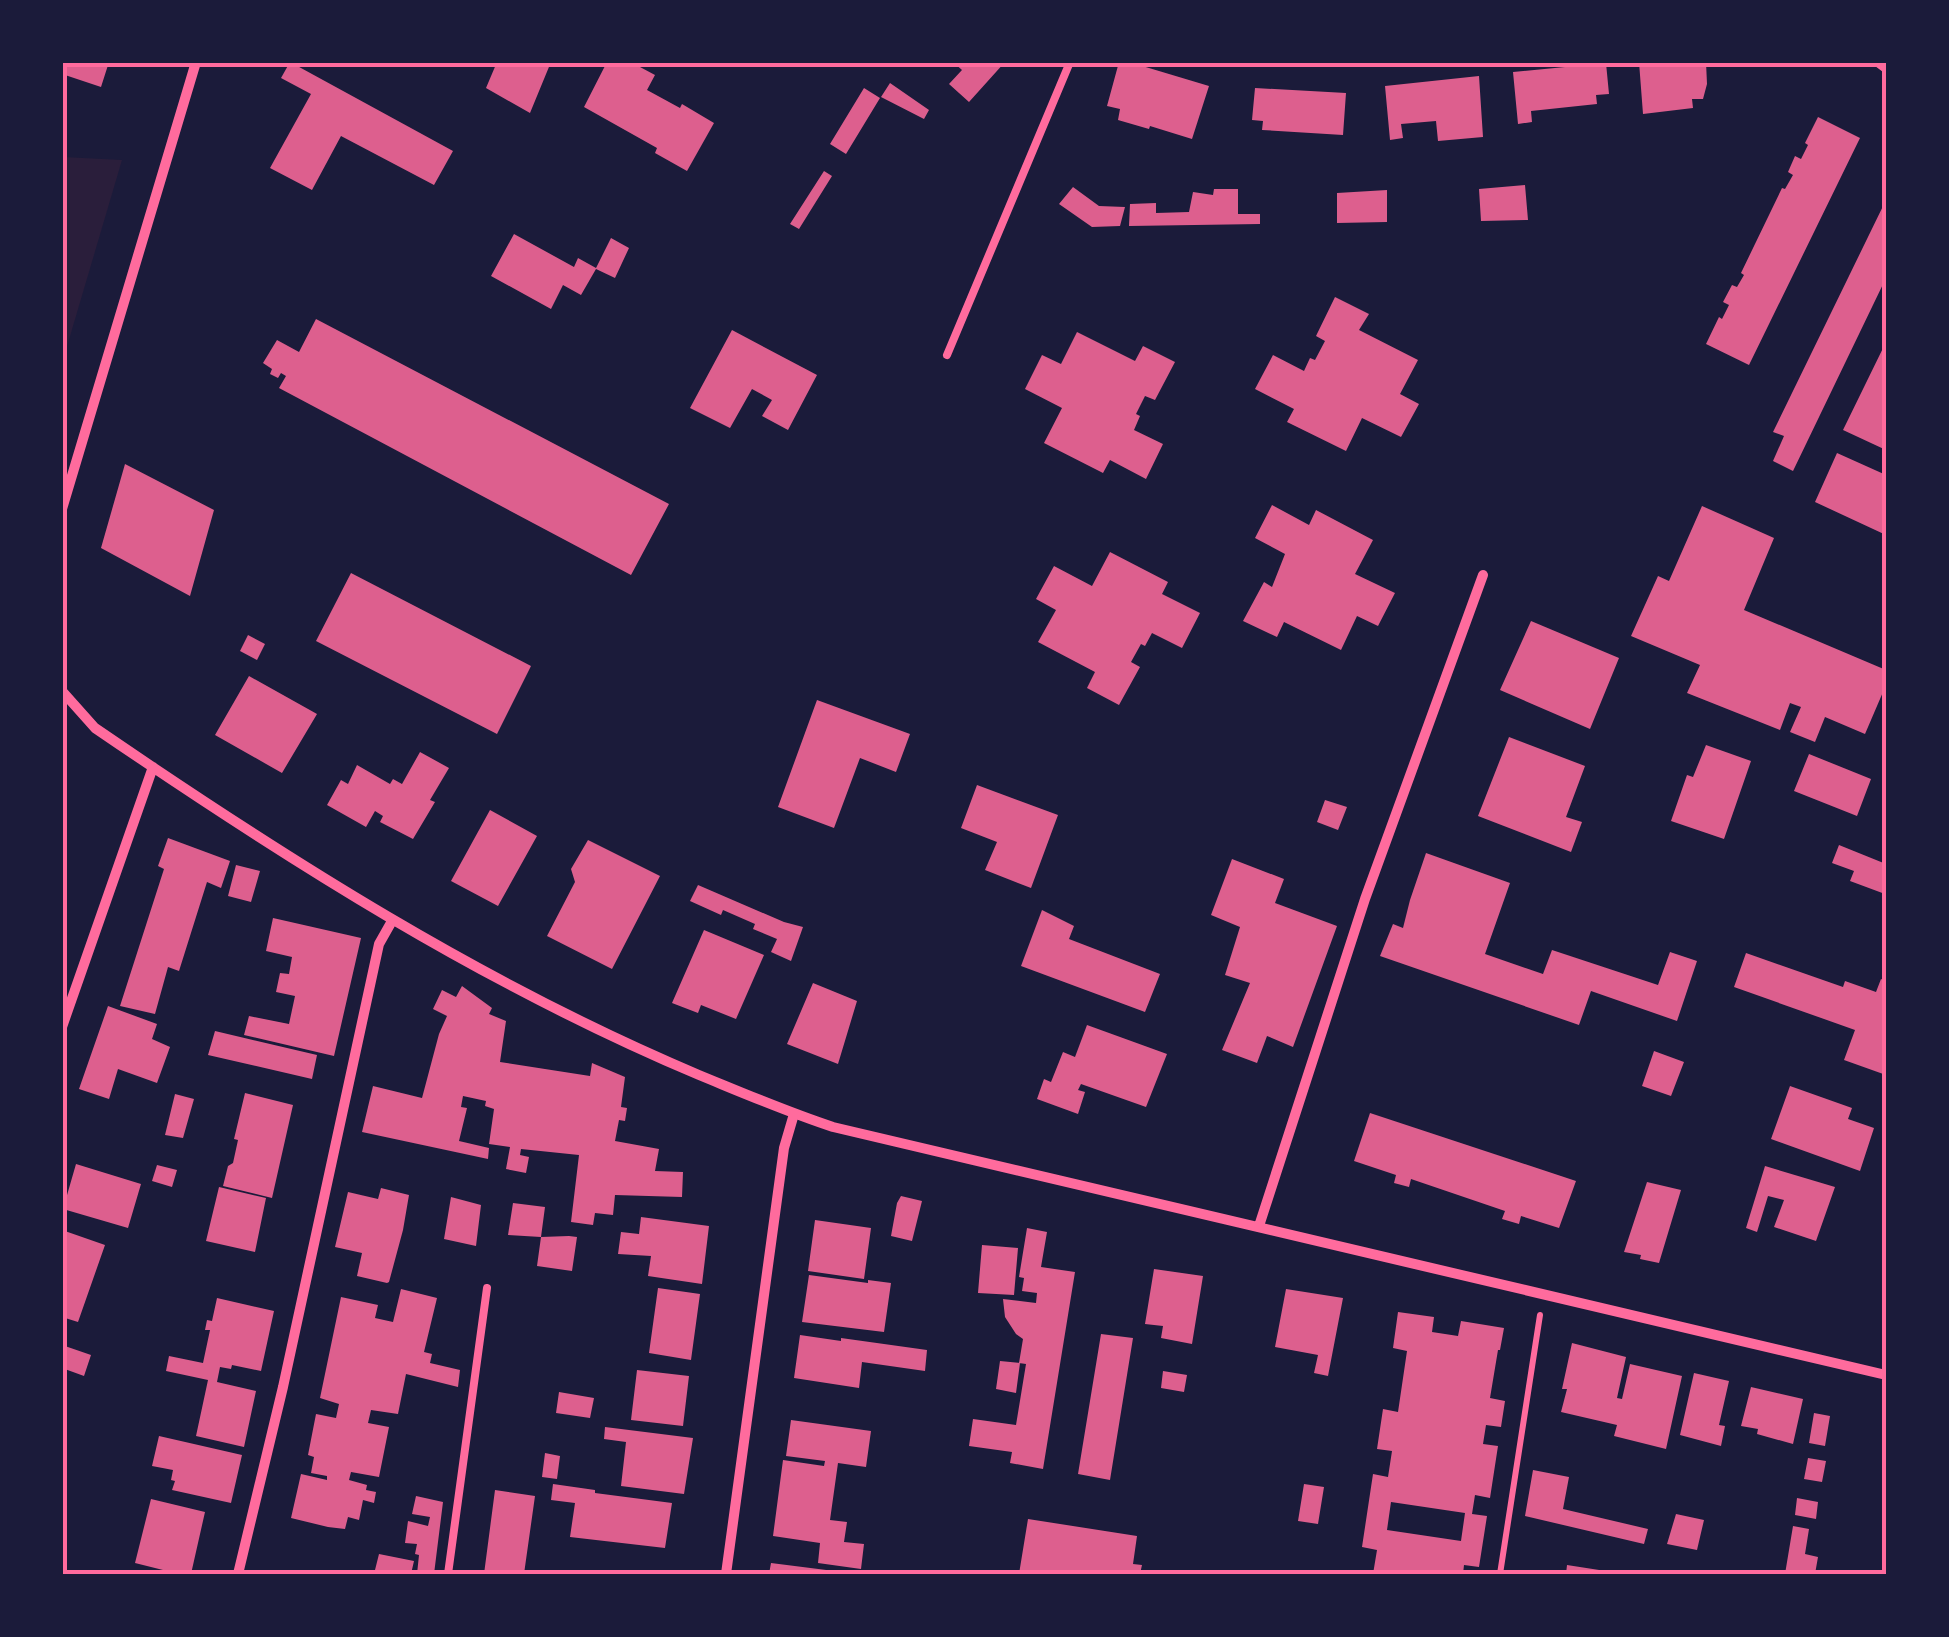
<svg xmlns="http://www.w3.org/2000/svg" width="1949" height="1637" viewBox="0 0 1949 1637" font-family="'Noto Serif',serif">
  <rect width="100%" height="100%" fill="#1b1b3a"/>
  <path fill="#2a1e3b" d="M63,157l59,3 -59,200 -1,-203z"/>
  <path fill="#dd5f8e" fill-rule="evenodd" d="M62,62h47l-8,25 -39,-13z
    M290,62l163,89 -19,34 -93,-49 -29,54 -42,-22 41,-74 -30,-16z
    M497,62h54l-21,51 -44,-25z
    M607,62h25l8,5 15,8 -8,15 33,18 2,-4 32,19 -27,48 -32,-18 2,-5 -73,-41z
    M953,62h52l-36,40 -20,-18 13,-14z
    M1119,62h10l80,24 -17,53 -42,-13 -1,3 -31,-9 2,-11 -13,-3z
    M1639,62h67l1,22 -4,15h-11l1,9 -50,6z
    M1606,63l3,31 -13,1 1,9 -66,7 1,11 -14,2 -5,-52z
    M1479,76l4,61 -45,4 -2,-20 -35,3 2,14 -13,2 -5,-54z
    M890,83l39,27 -5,9 -43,-22z
    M864,88l16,10 -34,56 -16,-10z
    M1255,88l91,5 -3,42 -81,-5 1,-9 -11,-1z
    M1818,117l42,21 -111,227 -43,-21 13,-27 3,2 7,-14 -6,-3 9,-17 5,2 7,-12 -3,-2 41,-85 3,1 8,-14 -5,-3 7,-16 6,3 7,-14 -3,-2z
    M824,171l8,5 -33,53 -9,-5z
    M1525,185l3,35 -47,1 -2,-32z
    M1073,187l26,19 26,1 -5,19 -28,1 -33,-23z
    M1214,189h24v25h22v10l-131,2 1,-22 26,-1v10l33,-1 4,-20 20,3z
    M1387,190v32l-50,1v-30z
    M1886,200v78l-93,193 -20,-10 11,-25 -11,-4z
    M514,234l60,33 4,-9 18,10 15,-30 18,10 -14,30 -19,-9 -15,26 -18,-10 -12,24 -60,-33z
    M1335,297l34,17 -10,16 59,30 -18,34 19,10 -18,33 -39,-19 -16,33 -59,-29 7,-13 -39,-20 18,-34 31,16 6,-13 5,2 10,-19 -9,-5z
    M316,319l353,185 -38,71 -352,-187 7,-12 -5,-3 -3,5 -8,-4 2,-5 -9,-6 14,-23 22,12z
    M732,330l85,45 -29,55 -26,-14 10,-16 -20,-11 -22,39 -40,-20z
    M1077,332l58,29 8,-15 32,16 -20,38 -10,-4 -9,18 4,2 -6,14 29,14 -17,35 -36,-19 -7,13 -59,-30 18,-35 -37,-19 17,-34 19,9z
    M1886,342v108l-43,-20z
    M1837,453l49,22v60l-71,-33z
    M125,464l89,46 -24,86 -89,-48z
    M1272,505l37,20 7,-15 57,30 -18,34 40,19 -17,33 -21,-10 -16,34 -57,-28 -7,15 -34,-16 21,-39 8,5 13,-33 -30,-16z
    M1702,506l72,32 -30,72 142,60v15l-21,49 -40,-17 -10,25 -25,-10 11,-25 -11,-4 -10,27 -93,-37 13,-28 -69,-29 27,-60 11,5z
    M1110,552l58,30 -6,12 38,19 -18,35 -30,-15 -7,13 -4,-2 -10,18 9,5 -21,38 -32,-17 8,-16 -57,-30 18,-32 -20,-11 18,-33 38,20z
    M351,573l180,93 -34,68 -181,-93z
    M1531,621l88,37 -29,71 -90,-39z
    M248,635l17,9 -8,16 -17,-9z
    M249,676l68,38 -35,59 -67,-38z
    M817,700l93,34 -14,38 -36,-14 -26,70 -56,-21z
    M1509,737l76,29 -19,51 16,5 -11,30 -93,-36z
    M1706,745l45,16 -27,78 -53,-18 16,-46 6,2z
    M420,752l29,16 -19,32 5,2 -22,37 -33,-17 3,-6 -8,-5 -9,16 -39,-22 14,-25 7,4 9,-19 33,19 3,-5 9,5z
    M1809,754l62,25 -14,37 -63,-25z
    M977,785l81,30 -27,73 -46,-18 12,-28 -36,-14z
    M1325,800l22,7 -9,23 -21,-8z
    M490,810l47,26 -39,70 -47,-25z
    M168,838l62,23 -9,27 -14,-6 -28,89 -11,-4 -13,47 -35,-8 44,-137 -6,-3z
    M588,840l72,36 -48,93 -65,-33 28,-54 -4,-13z
    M1839,845l47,19 -1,30 -35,-13 4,-10 -22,-8z
    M1426,853l84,30 -25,71 58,20 9,-24 106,35 12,-33 27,9 -20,60 -86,-30 -12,34 -199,-69 13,-32 10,4 7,-28z
    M1232,859l52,20 -9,24 62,23 -44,121 -26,-11 -10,27 -35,-13 28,-67 -25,-8 15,-48 -29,-12z
    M236,865l24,6 -9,31 -23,-6z
    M698,885l86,37 19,5 -12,34 -20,-9 6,-13 -24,-10 2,-5 -32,-14 -2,5 -31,-14z
    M1042,910l32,16 -5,13 91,35 -15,38 -124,-46z
    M273,918l88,20 -27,118 -90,-21 5,-19 40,8 6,-28 -19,-4 4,-19 9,1 3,-17 -26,-6z
    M704,930l60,25 -28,64 -35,-14 -3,8 -26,-10z
    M1746,953l97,34 2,-6 31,11 5,-13 5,2v94l-42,-15 11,-30 -121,-43z
    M813,983l44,18 -19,63 -51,-20z
    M462,986l30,22 -3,6 17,7 -6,41 90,14 2,-13 33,14 -4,30 6,1 -2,13 -6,-1 -4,21 44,8 -4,22 28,1 -1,25 -67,-2 -2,20 -18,-2 -2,12 -22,-3 8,-67 -58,-6 -1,6 9,2 -3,16 -20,-4 4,-22 -21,-3 5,-35 -9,-3 1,-5 -23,-5 -2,11 6,1 -8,33 30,7 -1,11 -126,-27 11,-46 49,12 17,-64 8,-18 -14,-7 9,-19 14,7z
    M108,1006l49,18 -5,15 18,8 -13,36 -39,-14 -9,30 -30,-10z
    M1087,1025l80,29 -21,53 -65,-23 -3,6 7,2 -7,22 -41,-15 7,-20 7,3 12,-30 12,5z
    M215,1031l102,24 -5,24 -104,-24z
    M1654,1051l30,11 -13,34 -29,-10z
    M1790,1086l62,22 -4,11 26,9 -14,43 -89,-32z
    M245,1093l48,12 -21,93 -49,-12 5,-20 5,-3 5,-23 -4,-1z
    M175,1094l19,5 -11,39 -18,-3z
    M1370,1113l206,68 -17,47 -38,-12 -2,8 -17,-5 3,-8 -94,-32 -2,8 -15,-4 2,-8 -42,-14z
    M76,1164l65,20 -13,44 -65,-19z
    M157,1165l20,5 -5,17 -20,-6z
    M1765,1166l70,21 -19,54 -42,-14 10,-27 -16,-4 -11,36 -11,-4z
    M1647,1182l34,8 -22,73 -19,-4 1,-4 -17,-3z
    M219,1187l47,11 -11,54 -49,-11z
    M381,1188l28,7 -6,35 -14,52 -2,1 -30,-7 5,-23 -27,-6 13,-55 30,7z
    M901,1196l21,5 -10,40 -21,-5 6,-33z
    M451,1197l30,8 -5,41 -32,-7z
    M513,1203l32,4 -4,30 -33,-2z
    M641,1217l68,9 -7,58 -54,-8 3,-20 -33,-2 3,-22 18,2z
    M815,1220l56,8 -7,51 -56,-8z
    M1027,1228l20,4 -6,35 34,5 -32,197 -33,-6 2,-11 -43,-6 4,-27 43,6 10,-61 -7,-1 4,-24 -7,-5 -11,-17 -2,-18 33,4 1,-10 -15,-2 2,-13 -5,-1z
    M62,1230l43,15 -27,77 -16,-5z
    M569,1236l8,1 -5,34 -35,-5 4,-29z
    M982,1245l36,3 -4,47 -36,-2z
    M1154,1269l49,7 -11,68 -31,-6 2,-12 -18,-2z
    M809,1275l59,8v-3l23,3 -7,49 -82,-10z
    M658,1288l42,6 -9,66 -42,-7z
    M401,1289l36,9 -13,54 8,2 -2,9 30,7 -2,17 -52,-13 -8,40 -27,-4 -3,13 21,4 -10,50 -28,-5 -2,8 18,5 -1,5 10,2 -2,11 -11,-3 -4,20 -11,-3 -3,12 -17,-2 -37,-9 10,-44 26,6v-4l-16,-3 3,-16 -6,-2 8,-41 20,4 3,-14 -19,-6 21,-101 37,8 -3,13 18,4z
    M1286,1289l57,9 -15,78 -14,-3 4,-18 -43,-8z
    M217,1298l57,13 -13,60 -29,-6 -1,4 -11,-2 -3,15 39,9 -12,56 -48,-11 12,-56 -42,-9 3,-15 34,7 7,-33h-5l2,-10 5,1z
    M1398,1312l36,5 -2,15 26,4 3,-15 43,7 -4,22h-2l-8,48 15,3 -4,26 -15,-2 -3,19 15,2 -8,52 -15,-3 -3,19 15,2 -8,51 -15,-2 -1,9h-90l4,-24 -15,-3 11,-73 15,3 4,-26 -15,-2 6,-40 15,3 9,-61 -14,-3zM1391,1502l74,11 -4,28 -74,-11z
    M1101,1334l32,4 -23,142 -32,-6z
    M800,1335l41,6v-3l86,12 -2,21 -63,-9 -3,26 -65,-10z
    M1572,1343l54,14 -9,41 5,1 8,-35 52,12 -16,73 -52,-13 3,-11 -56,-13 6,-23h-5z
    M62,1345l29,10 -7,21 -22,-8z
    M1000,1361l20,2 -4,30 -20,-4z
    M637,1370l52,6 -6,50 -52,-6z
    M1163,1371l24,4 -3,17 -23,-4z
    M1694,1373l35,8 -10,44 6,1 -4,20 -41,-11z
    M1751,1387l52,12 -10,45 -36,-10 1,-5 -17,-3z
    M559,1392l35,6 -4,20 -34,-5z
    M1814,1413l16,3 -5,30 -16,-3z
    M791,1420l80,11 -5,36 -28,-4 -8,57 17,2 -3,20 20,2 -3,25 -43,-6 2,-20 -47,-7 10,-76 41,6 1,-5 -39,-5z
    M605,1427l88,11 -9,56 -63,-8 5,-44 -22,-3z
    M159,1436l83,19 -11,48 -59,-13 3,-9 -4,-1 2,-10 -21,-4z
    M545,1453l15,3 -3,23 -15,-2z
    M1808,1458l18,3 -4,21 -18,-3z
    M1533,1470l36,7 -6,32 85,20 -4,15 -119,-28z
    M553,1484l42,6v3l77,10 -7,45 -95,-11 5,-34 -24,-3z
    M1304,1484l20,3 -6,37 -20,-3z
    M495,1490l40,6 -11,78h-40z
    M416,1496l27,6 -9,72h-17l2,-19 -4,-1 2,-10 -12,-1 3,-22 20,5 2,-9 -18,-3z
    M1797,1498l21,4 -2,17 -21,-4z
    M151,1499l54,13 -14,62h-12l-44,-11z
    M1676,1514l28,6 -7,30 -30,-6z
    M1028,1519l109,17 -4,28 9,1 -2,9h-121z
    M1793,1526l16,3 -4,25 13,3 -3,17h-30z
    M379,1554l35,7 -3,13h-37z
    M771,1563l71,9v2h-73z
    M1567,1565l45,7v2h-46z"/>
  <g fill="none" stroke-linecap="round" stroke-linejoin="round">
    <path stroke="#ff6b9d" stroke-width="6" d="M1500,1574l40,-259"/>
    <path stroke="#ff6b9d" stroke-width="8" d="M947,355l123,-293
      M448,1574l39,-286"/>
    <path stroke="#ff6b9d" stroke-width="10" d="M1878,62l8,6
      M62,509l134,-447
      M62,691l33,37c193,132 388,256 604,347 44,18 88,37 134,52l1053,248
      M62,1027l91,-260
      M1259,1226l106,-327 118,-324
      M238,1574l45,-187 96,-443 13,-23
      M726,1574l58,-426 10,-34"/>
  </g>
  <rect width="1949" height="1637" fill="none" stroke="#1b1b3a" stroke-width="130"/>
  <rect x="65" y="65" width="1819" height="1507" fill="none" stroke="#ff6b9d" stroke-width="4"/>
</svg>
